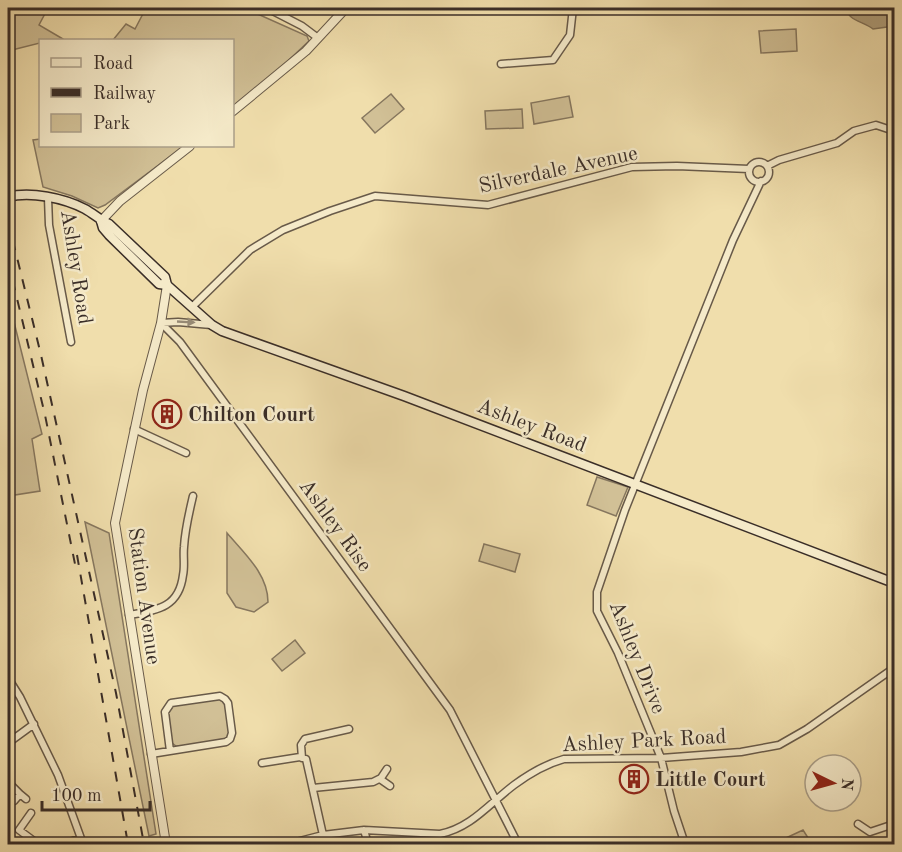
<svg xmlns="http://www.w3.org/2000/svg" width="902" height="852" viewBox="0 0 902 852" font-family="'Old Standard TT',serif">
  <rect width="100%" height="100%" fill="#f0deac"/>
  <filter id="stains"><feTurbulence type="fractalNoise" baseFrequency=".00333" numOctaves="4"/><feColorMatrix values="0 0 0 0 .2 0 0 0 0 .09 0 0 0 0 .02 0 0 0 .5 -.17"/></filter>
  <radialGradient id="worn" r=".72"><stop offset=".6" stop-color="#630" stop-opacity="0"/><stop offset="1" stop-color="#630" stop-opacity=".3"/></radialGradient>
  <path fill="#d1c096" stroke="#86775f" stroke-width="1.5" d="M8,8h40l-9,17 24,14v1h-23v3l-32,8z
    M146,8h98l63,28 2,5 -52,49 -24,18 -1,-68h-119l13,-16 9,5z
    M796,29l1,22 -36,2 -2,-22z
    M391,94l13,15 -29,24 -13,-15z
    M569,96l4,21 -39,7 -3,-21z
    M522,109l1,19 -37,1 -1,-18z
    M40,139v7h144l-79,59 -7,3 -26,-12 -29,-9 -10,-47z
    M8,298l34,136 -10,5 8,52 -32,5z
    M597,477l31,10 -12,29 -29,-11z
    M85,522l24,11 47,301 -7,2z
    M227,533c17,20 41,41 41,69l-14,10 -18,-5 -9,-14z
    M484,544l36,10 -5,18 -36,-11z
    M295,640l10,13 -23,18 -10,-12z
    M221,699l4,3 4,32 -1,4 -45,9 -7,-1 -4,-3 -5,-31 6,-7z
    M803,830l9,14h-39z"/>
  <path fill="#b2a27f" stroke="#82745c" stroke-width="1.5" d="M846,8h48v18l-21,3c-10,-8 -25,-8 -27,-21z"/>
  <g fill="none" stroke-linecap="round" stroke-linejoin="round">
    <g stroke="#685a49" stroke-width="9">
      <path id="minor" d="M267,8l35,18 16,12
        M501,64l52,-4 17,-25 3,-27
        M749 172a10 10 0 1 1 20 0a10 10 0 1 1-20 0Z
        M767,166l12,-6 58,-17 17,-12 22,-6 18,6
        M48,198l1,27 22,117
        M192,307l58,-57 33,-20 47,-19 45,-15 113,9 144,-38 45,-1 72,3
        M161,323l19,19 270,368 68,134
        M161,323l17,-1 33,3
        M134,429l52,24
        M129,615c28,-5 50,-7 54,-40 2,-9 0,-19 1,-28 1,-18 5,-34 9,-51
        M8,678l12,19 38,78 25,69
        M8,743l26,-19
        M151,754l75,-12 4,-3 2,-6 -4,-30 -3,-4 -5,-3 -49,7 -6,9 5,39
        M302,758l-1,-13 4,-6 44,-10
        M262,763l38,-6 6,2 17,76
        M380,779l10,7
        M8,782l12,12
        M313,788l60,-6 8,-4 6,-9
        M14,801l6,-7 6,5
        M31,813l-12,17 19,14
        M858,824l12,8 24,-8
        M364,830l4,14
        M65,844l15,-6
        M288,844l35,-9 41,-5 76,4c31,-6 50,-31 74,-49 15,-11 32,-21 50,-26l97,-1 80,-6 38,-7 28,-16 87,-61
        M685,844l-11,-33 -13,-53 -43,-105 -21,-42v-19l28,-82 108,-270 28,-59"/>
    </g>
    <g stroke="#685a49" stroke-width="10">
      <path id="tertiary" d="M232,112l74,-61 40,-43
        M101,221l19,-20 70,-55
        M166,844l-51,-321 28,-133 18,-67 6,-38"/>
    </g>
    <g stroke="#3a2e28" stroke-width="11">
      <path id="secondary" d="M8,197c22,-6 56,1 77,12 9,5 15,11 24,15l56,53 2,8
        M101,221l2,7 6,7 50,49 8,1 45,40 10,6 182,65 490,187"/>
    </g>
    <use href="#minor" stroke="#f5eac9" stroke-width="6"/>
    <use href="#tertiary" stroke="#f5eac9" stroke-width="8"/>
    <use href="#secondary" stroke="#f5eac9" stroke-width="8"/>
    <path stroke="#3a2e28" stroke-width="2" stroke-dasharray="10 10" stroke-linecap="butt" d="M8,221l33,134 75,338 28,151
      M8,261l37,154 30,149
      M77,555l51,289"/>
  </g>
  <defs><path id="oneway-solid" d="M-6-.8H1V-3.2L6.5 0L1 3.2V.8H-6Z" transform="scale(1.5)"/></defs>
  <use fill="#988c78" href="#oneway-solid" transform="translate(186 322) rotate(3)"/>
  <defs>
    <g id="building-ring" transform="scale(1.5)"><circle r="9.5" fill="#f5eac9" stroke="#8f2418" stroke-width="1.5"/><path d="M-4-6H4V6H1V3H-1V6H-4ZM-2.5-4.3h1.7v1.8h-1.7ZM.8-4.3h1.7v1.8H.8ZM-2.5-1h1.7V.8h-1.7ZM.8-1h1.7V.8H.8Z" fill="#8f2418"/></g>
  </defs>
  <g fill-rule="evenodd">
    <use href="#building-ring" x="167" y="414"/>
    <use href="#building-ring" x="634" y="779"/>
  </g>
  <g text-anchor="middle" stroke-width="5" stroke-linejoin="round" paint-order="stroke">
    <g font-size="21" fill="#3a2e28" stroke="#f5eac9">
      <text transform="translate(558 169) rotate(-12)" y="7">Silverdale Avenue</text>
      <text transform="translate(77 267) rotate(81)" y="7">Ashley Road</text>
      <text transform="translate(532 425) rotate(21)" y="7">Ashley Road</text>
      <text transform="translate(336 525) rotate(54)" y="7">Ashley Rise</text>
      <text transform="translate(145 596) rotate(82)" y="7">Station Avenue</text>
      <text transform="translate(638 657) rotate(68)" y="7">Ashley Drive</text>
      <text transform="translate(644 740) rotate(-3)" y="7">Ashley Park Road</text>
    </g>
    <g font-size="21" font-weight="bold" fill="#3a2e28" stroke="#f5eac9" text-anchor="start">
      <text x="188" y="421">Chilton Court</text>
      <text x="655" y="786">Little Court</text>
    </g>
  </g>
  <rect width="902" height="852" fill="none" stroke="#f0deac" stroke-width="30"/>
  <rect x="9" y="9" width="884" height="834" fill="none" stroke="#3a2e28" stroke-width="3"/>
  <rect x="15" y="15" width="872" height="822" fill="none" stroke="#3a2e28" stroke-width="1.5"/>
  <rect x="39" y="39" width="195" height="108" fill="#f5eac9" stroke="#aa9f89" stroke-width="1.5"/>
  <rect x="51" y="58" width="30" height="9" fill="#f5eac9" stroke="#aa9f89" stroke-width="1.5"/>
  <text x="93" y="69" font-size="18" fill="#3a2e28">Road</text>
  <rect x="51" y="88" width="30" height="9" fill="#3a2e28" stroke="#aa9f89" stroke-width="1.5"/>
  <text x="93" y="99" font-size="18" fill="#3a2e28">Railway</text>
  <rect x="51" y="114" width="30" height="18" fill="#d1c096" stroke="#aa9f89" stroke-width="1.5"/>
  <text x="93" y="129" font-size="18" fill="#3a2e28">Park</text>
  <g transform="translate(833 783) rotate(95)"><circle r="28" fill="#f5eac9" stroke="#aa9f89" stroke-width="1.5"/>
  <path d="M0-4.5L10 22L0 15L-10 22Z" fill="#8f2418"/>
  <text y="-9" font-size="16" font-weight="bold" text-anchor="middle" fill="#3a2e28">N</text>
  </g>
  <path d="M42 801v9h108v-9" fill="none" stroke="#3a2e28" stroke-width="3"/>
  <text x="51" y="801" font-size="18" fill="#3a2e28" stroke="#f5eac9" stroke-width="4.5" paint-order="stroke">100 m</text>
  <rect width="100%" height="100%" filter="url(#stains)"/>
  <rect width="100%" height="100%" fill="url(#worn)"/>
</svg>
